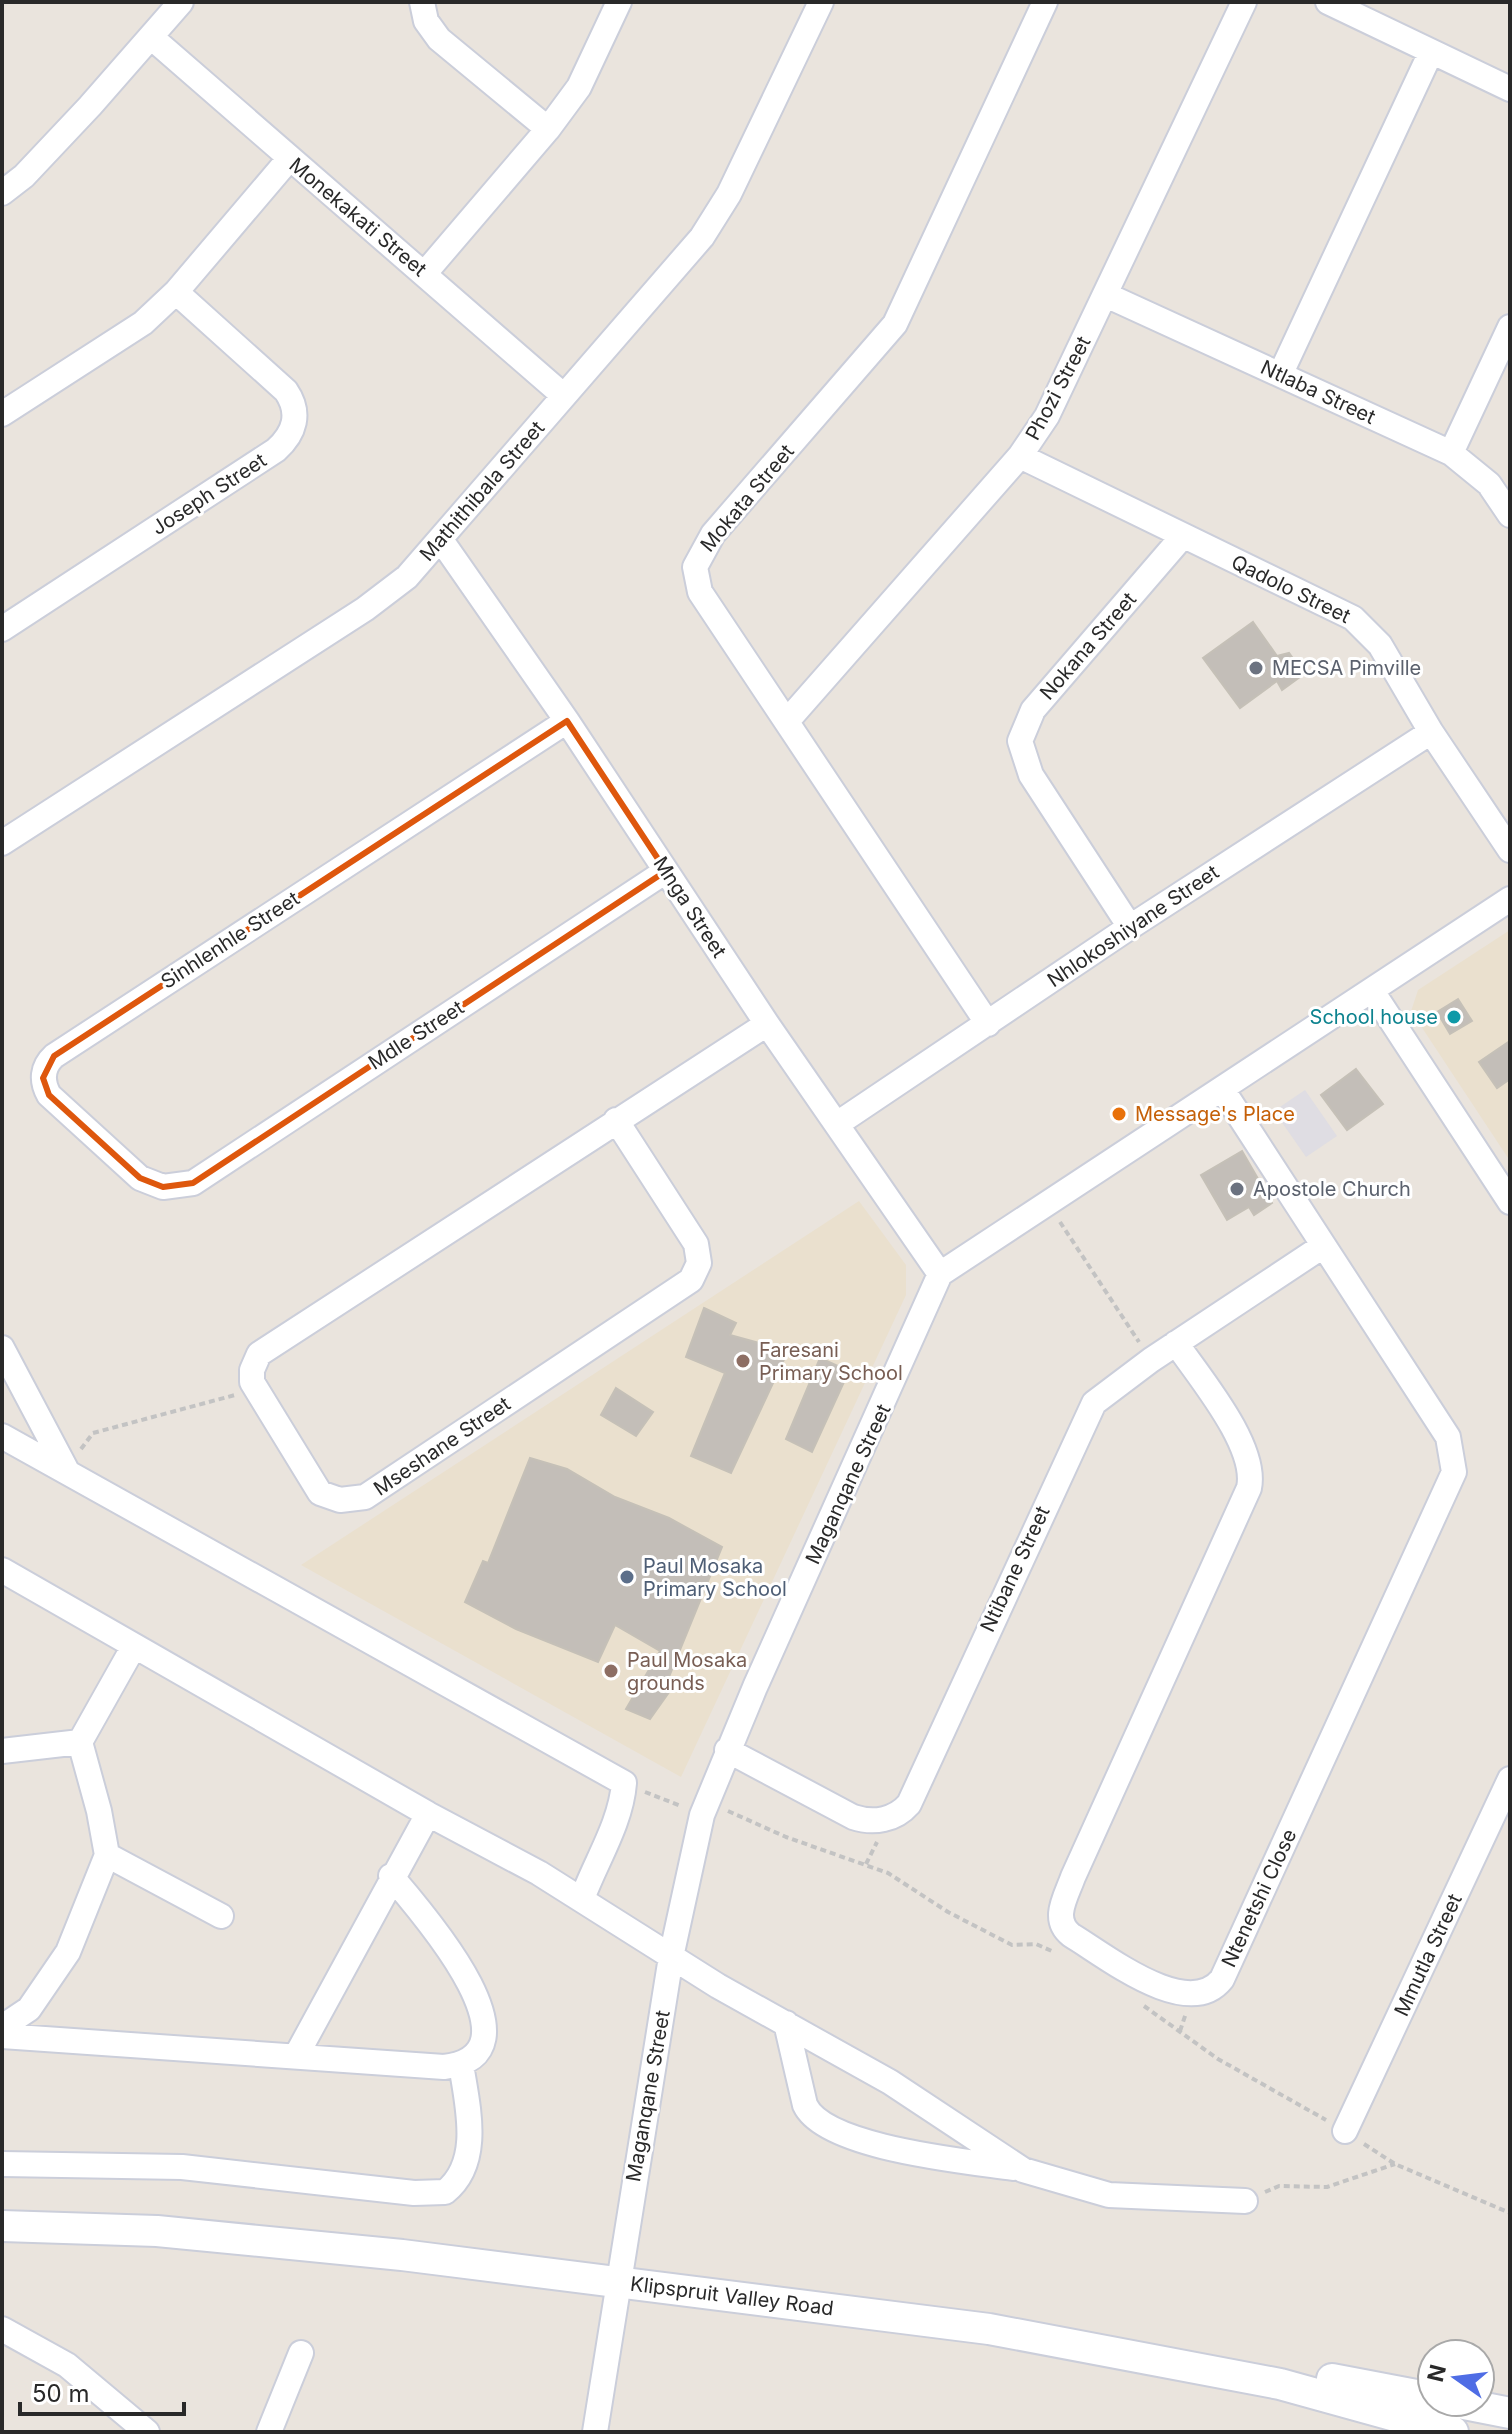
<svg xmlns="http://www.w3.org/2000/svg" width="1512" height="2434" viewBox="0 0 1512 2434" font-family="Inter,sans-serif">
  <rect width="100%" height="100%" fill="#eae4dd"/>
  <path fill="#dfdde3" d="M1305,1090l32,46 -31,21 -32,-46z"/>
  <path fill="#eae0ce" d="M1510,930v231l-99,-150 7,-21z
    M859,1201l47,64v30l-225,482 -380,-212z"/>
  <path fill="#c3beb8" stroke="#c5c0b7" stroke-width="2" d="M1253,622l24,34 12,-3 15,21 -22,16 -5,-9 -37,27 -37,-50z
    M1458,999l14,22 -22,13 -13,-22z
    M1510,1041v38l-13,9 -18,-26z
    M1356,1069l27,35 -36,26 -26,-35z
    M1242,1151l30,52 -18,12 -5,-8 -22,13 -26,-45z
    M704,1308l32,15 -6,12 58,16 -57,122 -40,-17 34,-83 -39,-16z
    M820,1358l29,13 -37,81 -26,-13z
    M616,1388l37,24 -17,24 -35,-21z
    M530,1458l37,11 48,28 54,21 53,29 -56,137 6,4 -22,31 -24,-10 34,-58 -45,-26 -17,37 -82,-33 -51,-27 18,-41 5,2z"/>
  <g fill="none" stroke-linecap="round" stroke-linejoin="round">
    <g stroke="#cbceda" stroke-width="28">
      <path id="minor" d="M422,2l4,19 13,18 109,90
        M1328,2l182,87
        M151,37l413,359
        M2,193l22,-17 66,-70 91,-104
        M425,273l123,-144 31,-42 40,-85
        M1106,295l345,158 38,31 21,31
        M1281,373l150,-321
        M2,414l141,-91 33,-31 113,-133
        M1451,453l59,-126
        M1020,456l333,162 27,27 51,87 79,118
        M441,540l126,181 200,303 173,250
        M2,629l274,-179c19,-17 25,-37 10,-59l-110,-99
        M788,720l232,-264 27,-40 197,-414
        M567,721l-513,335c-12,11 -13,25 -5,39l91,83 23,9 30,-4 473,-312
        M2,843l363,-234 42,-32 295,-340 27,-43 92,-192
        M1130,927l-99,-152 -11,-34 13,-31 149,-173
        M1372,991l138,211
        M988,1024l-288,-432 -5,-25 18,-33 182,-210 150,-322
        M616,1120l80,124 3,19 -8,17 -326,217 -25,3 -20,-7 -68,-111v-12l7,-16 508,-330
        M837,1124l293,-197 301,-195
        M1176,1343c23,34 82,103 73,145l-176,389c-7,20 -22,42 -2,58 35,21 117,87 151,44l232,-507 -6,-35 -226,-348
        M2,1348l64,121
        M2,1436l622,347c-3,40 -28,78 -42,116
        M2,1570l426,244 111,59 179,113 172,96 133,88 86,25 136,6
        M727,1750l126,67c21,7 42,3 56,-13l185,-401 57,-43 172,-114
        M2,1751l78,-9
        M107,1855l114,61
        M786,2023l19,82c20,43 161,56 208,63
        M2,2027l27,-18 39,-57 39,-97 -8,-44 -19,-69 54,-96
        M2,2036l442,31c104,-12 -24,-157 -53,-191
        M296,2056l132,-242
        M1345,2131l165,-352
        M2,2164l180,3 232,26 31,-1c38,-30 22,-88 16,-128
        M2,2329l65,36 80,67
        M269,2432l32,-79
        M595,2432l76,-475 31,-142 53,-128 185,-413 570,-375"/>
    </g>
    <g stroke="#cbceda" stroke-width="34">
      <path id="tertiary" d="M2,2226l155,5 245,24 587,74 291,55 173,48
        M1332,2379l100,19
        M1454,2402l56,11"/>
    </g>
    <path stroke="#c3c3c3" stroke-width="4" stroke-dasharray="6 4" stroke-linecap="butt" d="M1060,1222l79,120
      M81,1449l12,-16 142,-38
      M645,1792l36,14
      M728,1811l58,26 102,36 60,39 64,33 24,-1 18,8
      M866,1864l11,-22
      M1144,2006l74,53 108,61
      M1180,2031l6,-18
      M1364,2144l31,20 115,49
      M1265,2192l14,-6 48,1 68,-23"/>
    <use href="#minor" stroke="#fff" stroke-width="24"/>
    <use href="#tertiary" stroke="#fff" stroke-width="30"/>
  </g>
  <path fill="none" stroke="#de570d" stroke-width="6" stroke-linejoin="round" d="M567,721l99,150 -473,312 -30,4 -23,-9 -91,-83 -6,-17 11,-22z"/>
  <g fill="#6b7280" stroke="#fff" stroke-width="3">
    <circle cx="1256" cy="668" r="8"/>
    <circle cx="1237" cy="1189" r="8"/>
  </g>
  <circle fill="#0f9aa8" stroke="#fff" stroke-width="3" cx="1454" cy="1017" r="8"/>
  <circle fill="#e8710a" stroke="#fff" stroke-width="3" cx="1119" cy="1114" r="8"/>
  <g fill="#8d6e63" stroke="#fff" stroke-width="3">
    <circle cx="743" cy="1361" r="8"/>
    <circle cx="611" cy="1671" r="8"/>
  </g>
  <circle fill="#5c6f8a" stroke="#fff" stroke-width="3" cx="627" cy="1577" r="8"/>
  <g text-anchor="middle" stroke-width="6" stroke-linejoin="round" paint-order="stroke">
    <g font-size="20" fill="#292929" stroke="#fff">
      <text transform="translate(358 217) rotate(40)" y="7">Monekakati Street</text>
      <text transform="translate(1058 388) rotate(-62)" y="7">Phozi Street</text>
      <text transform="translate(1318 392) rotate(25)" y="7">Ntlaba Street</text>
      <text transform="translate(482 491) rotate(-49)" y="7">Mathithibala Street</text>
      <text transform="translate(209 494) rotate(-33)" y="7">Joseph Street</text>
      <text transform="translate(747 498) rotate(-50)" y="7">Mokata Street</text>
      <text transform="translate(1291 589) rotate(26)" y="7">Qadolo Street</text>
      <text transform="translate(1088 646) rotate(-49)" y="7">Nokana Street</text>
      <text transform="translate(690 907) rotate(57)" y="7">Mnga Street</text>
      <text transform="translate(1133 926) rotate(-34)" y="7">Nhlokoshiyane Street</text>
      <text transform="translate(230 940) rotate(-33)" y="7">Sinhlenhle Street</text>
      <text transform="translate(416 1035) rotate(-33)" y="7">Mdle Street</text>
      <text transform="translate(442 1446) rotate(-34)" y="7">Mseshane Street</text>
      <text transform="translate(848 1484) rotate(-65)" y="7">Maganqane Street</text>
      <text transform="translate(1015 1569) rotate(-65)" y="7">Ntibane Street</text>
      <text transform="translate(1259 1898) rotate(-65)" y="7">Ntenetshi Close</text>
      <text transform="translate(1428 1955) rotate(-65)" y="7">Mmutla Street</text>
      <text transform="translate(648 2096) rotate(-80)" y="7">Maganqane Street</text>
      <text transform="translate(732 2296) rotate(7)" y="7">Klipspruit Valley Road</text>
    </g>
    <g font-size="20" fill="#5b616d" stroke="#fff" text-anchor="start">
      <text x="1272" y="675">MECSA Pimville</text>
      <text x="1253" y="1196">Apostole Church</text>
    </g>
    <g font-size="20" fill="#0d838f" stroke="#fff" text-anchor="end">
      <text x="1438" y="1024">School house</text>
    </g>
    <g font-size="20" fill="#c56008" stroke="#fff" text-anchor="start">
      <text x="1135" y="1121">Message's Place</text>
    </g>
    <g font-size="20" fill="#785e54" stroke="#fff" text-anchor="start">
      <text x="759" y="1357">Faresani<tspan x="759" dy="23">Primary School</tspan></text>
      <text x="627" y="1667">Paul Mosaka<tspan x="627" dy="23">grounds</tspan></text>
    </g>
    <g font-size="20" fill="#4e5e75" stroke="#fff" text-anchor="start">
      <text x="643" y="1573">Paul Mosaka<tspan x="643" dy="23">Primary School</tspan></text>
    </g>
  </g>
  <rect width="1512" height="2434" fill="none" stroke="#292929" stroke-width="8"/>
  <g transform="translate(1456 2378) rotate(284)"><circle r="38" fill="#ffffff" stroke="#a9a9a9" stroke-width="2"/>
  <path d="M0-6L14 30L0 20L-14 30Z" fill="#4f6de5"/>
  <text y="-12" font-size="22" font-weight="bold" text-anchor="middle" fill="#292929">N</text>
  </g>
  <path d="M20 2402v12h164v-12" fill="none" stroke="#292929" stroke-width="4"/>
  <text x="32" y="2402" font-size="24" fill="#292929" stroke="#ffffff" stroke-width="6" paint-order="stroke">50 m</text>
</svg>
